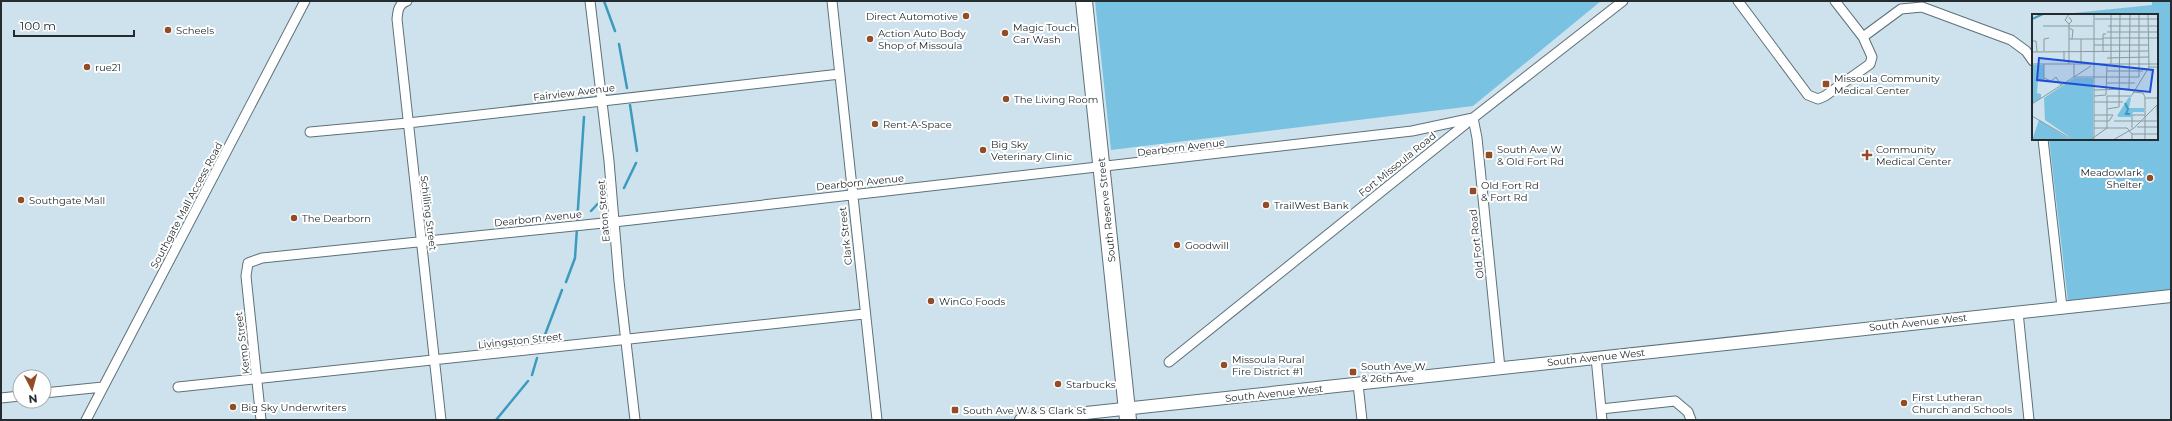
<svg xmlns="http://www.w3.org/2000/svg" width="2172" height="421" viewBox="0 0 2172 421" font-family="Montserrat,sans-serif">
  <rect width="100%" height="100%" fill="#cde2ec"/>
  <path fill="#7ac2e1" d="M1095,1h506l-128,105 -362,44z
    M2152,1h19v289l-103,11 -19,-162h108v-124h-103l98,-10z"/>
  <g fill="none" stroke-linecap="round" stroke-linejoin="round">
    <path stroke="#3c9abe" stroke-width="2.5" d="M604,1l11,30
      M619,44l8,44
      M630,105l7,46
      M624,188l12,-25
      M591,211l13,-14
      M577,223l7,-106
      M566,282l9,-24 2,-30
      M543,340l19,-50
      M532,375l5,-17
      M496,420l32,-39"/>
    <g stroke="#5d7179" stroke-width="11">
      <path id="street" d="M407,1c-9,3 -9,10 -10,18l44,401
        M590,1l19,160 10,120 16,139
        M832,1l45,419
        M1738,1l70,94 10,4 7,-3 45,-32 2,-7 -9,-20 -28,-36
        M1863,37l38,-28 21,-2 89,33 15,11 7,10
        M1473,118l4,20 23,230
        M310,132l98,-9 432,-49
        M2043,139l19,168
        M2018,312l11,108
        M1596,357l6,63
        M1169,362l304,-244 150,-117
        M1358,384l4,36
        M178,387l686,-73
        M44,393l59,-6
        M1,398l19,-2
        M1601,409l74,-8 13,11 3,8
        M86,420l219,-419
        M261,420l-15,-144 2,-13 14,-5 361,-37 789,-90 61,-13"/>
    </g>
    <g stroke="#5d7179" stroke-width="14">
      <path id="secondary" d="M1021,420l1150,-124"/>
    </g>
    <g stroke="#5d7179" stroke-width="18">
      <path id="highway" d="M1084,1l44,419"/>
    </g>
    <use href="#street" stroke="#fff" stroke-width="9"/>
    <use href="#secondary" stroke="#fff" stroke-width="12"/>
    <use href="#highway" stroke="#fff" stroke-width="16"/>
  </g>
  <g fill="#924c26" stroke="#fff" stroke-width="1.5">
    <circle cx="966" cy="16" r="4"/>
    <circle cx="168" cy="30" r="4"/>
    <circle cx="1005" cy="33" r="4"/>
    <circle cx="870" cy="39" r="4"/>
    <circle cx="87" cy="67" r="4"/>
    <rect x="1822" y="80" width="8" height="8" rx="2"/>
    <circle cx="1006" cy="99" r="4"/>
    <circle cx="875" cy="124" r="4"/>
    <circle cx="983" cy="150" r="4"/>
    <rect x="1485" y="151" width="8" height="8" rx="2"/>
    <path d="M1865 149h4v4h4v4h-4v4h-4v-4h-4v-4h4z"/>
    <circle cx="2150" cy="178" r="4"/>
    <rect x="1469" y="187" width="8" height="8" rx="2"/>
    <circle cx="21" cy="200" r="4"/>
    <circle cx="1266" cy="205" r="4"/>
    <circle cx="294" cy="218" r="4"/>
    <circle cx="1177" cy="245" r="4"/>
    <circle cx="931" cy="301" r="4"/>
    <circle cx="1224" cy="365" r="4"/>
    <rect x="1349" y="368" width="8" height="8" rx="2"/>
    <circle cx="1058" cy="384" r="4"/>
    <circle cx="1904" cy="403" r="4"/>
    <circle cx="233" cy="407" r="4"/>
    <rect x="951" y="406" width="8" height="8" rx="2"/>
  </g>
  <g text-anchor="middle" stroke-width="4" stroke-linejoin="round" paint-order="stroke">
    <g font-size="10" fill="#242c2f" stroke="#fff" text-anchor="start">
      <text x="958" y="20" text-anchor="end">Direct Automotive</text>
      <text x="1013" y="31">Magic Touch<tspan x="1013" dy="12">Car Wash</tspan></text>
      <text x="176" y="34">Scheels</text>
      <text x="878" y="37">Action Auto Body<tspan x="878" dy="12">Shop of Missoula</tspan></text>
      <text x="95" y="71">rue21</text>
      <text x="1834" y="82">Missoula Community<tspan x="1834" dy="12">Medical Center</tspan></text>
      <text x="1014" y="103">The Living Room</text>
      <text x="883" y="128">Rent-A-Space</text>
      <text x="991" y="148">Big Sky<tspan x="991" dy="12">Veterinary Clinic</tspan></text>
      <text x="1497" y="153">South Ave W<tspan x="1497" dy="12">&amp; Old Fort Rd</tspan></text>
      <text x="1876" y="153">Community<tspan x="1876" dy="12">Medical Center</tspan></text>
      <text x="2142" y="176" text-anchor="end">Meadowlark<tspan x="2142" dy="12">Shelter</tspan></text>
      <text x="1481" y="189">Old Fort Rd<tspan x="1481" dy="12">&amp; Fort Rd</tspan></text>
      <text x="29" y="204">Southgate Mall</text>
      <text x="1274" y="209">TrailWest Bank</text>
      <text x="302" y="222">The Dearborn</text>
      <text x="1185" y="249">Goodwill</text>
      <text x="939" y="305">WinCo Foods</text>
      <text x="1232" y="363">Missoula Rural<tspan x="1232" dy="12">Fire District #1</tspan></text>
      <text x="1361" y="370">South Ave W<tspan x="1361" dy="12">&amp; 26th Ave</tspan></text>
      <text x="1066" y="388">Starbucks</text>
      <text x="1912" y="401">First Lutheran<tspan x="1912" dy="12">Church and Schools</tspan></text>
      <text x="241" y="411">Big Sky Underwriters</text>
      <text x="963" y="414">South Ave W &amp; S Clark St</text>
    </g>
    <g font-size="10" fill="#242c2f" stroke="#fff">
      <text transform="translate(574 92) rotate(-7)" y="4">Fairview Avenue</text>
      <text transform="translate(1181 147) rotate(-7)" y="4">Dearborn Avenue</text>
      <text transform="translate(1397 164) rotate(-39)" y="4">Fort Missoula Road</text>
      <text transform="translate(860 182) rotate(-6)" y="4">Dearborn Avenue</text>
      <text transform="translate(186 205) rotate(-62)" y="4">Southgate Mall Access Road</text>
      <text transform="translate(1106 210) rotate(-96)" y="4">South Reserve Street</text>
      <text transform="translate(603 211) rotate(-95)" y="4">Eaton Street</text>
      <text transform="translate(429 213) rotate(83)" y="4">Schilling Street</text>
      <text transform="translate(538 218) rotate(-6)" y="4">Dearborn Avenue</text>
      <text transform="translate(845 236) rotate(-96)" y="4">Clark Street</text>
      <text transform="translate(1476 244) rotate(-96)" y="4">Old Fort Road</text>
      <text transform="translate(1918 322) rotate(-6)" y="4">South Avenue West</text>
      <text transform="translate(520 340) rotate(-6)" y="4">Livingston Street</text>
      <text transform="translate(242 343) rotate(-97)" y="4">Kemp Street</text>
      <text transform="translate(1596 357) rotate(-6)" y="4">South Avenue West</text>
      <text transform="translate(1274 393) rotate(-6)" y="4">South Avenue West</text>
    </g>
  </g>
  <g transform="translate(2032 14)">
    <rect width="126" height="126" fill="#cde2ec"/>
    <path d="M0,51h12v15h-6l-1,13 4,1v4l-9,6zM42,64h19v60l-4,2h-15l-29,-20 -1,-22zM97,83l2,1 -2,10h15v4h-11l-2,5h-12l-2,-1zM7,106l32,20h-39z" fill="#7ac2e1"/>
    <path fill="none" stroke="#3c9abe" stroke-width="2" d="M0,5l11,-5M93,89l3,6 -2,5h4"/>
    <path fill="none" stroke="#8999a0" stroke-width="1" d="M62,0v126M116,0l1,53M126,0v24M37,3l3,4 -3,3 -4,-4 4,-6M63,5h63M11,12h50M76,12h50M37,14l4,2 -1,9M75,18h51M71,24h55M37,25h34M1,27h3l1,11M62,31h55M12,37v-12l5,-1M32,37v10l5,1M71,37v-17h3M0,38l117,-1M126,40v29M75,44l42,-1M0,50h126M12,50v14l7,3 5,-4 5,8M37,50v-40M42,50v13M49,50v-25M79,50v-50M75,57h36M42,63h65v-63M75,69h28M62,76l35,-1 1,-75M101,78l10,1 2,4M74,81l1,-31M100,81l17,-28h8M62,82l12,-1M75,82h25M112,84h13M62,88h29M0,90l59,-38M125,92l1,34M75,95l12,-2 1,-93M62,101h19M0,102l41,24M62,107h15l4,-6M82,107h44M105,113h21M62,114h33l5,6v6M100,114v-13h13M100,120h26M58,126l17,-12v-32M81,126l21,-12 24,-24M113,126v-42"/>
    <path fill="#1d4ed8" fill-opacity="0.15" stroke="#1d4ed8" stroke-width="2" d="M7,44l114,12 -3,22 -113,-12z"/>
    <rect width="126" height="126" fill="none" stroke="#242c2f" stroke-width="2"/>
  </g>
  <rect width="2172" height="421" fill="none" stroke="#242c2f" stroke-width="4"/>
  <g transform="translate(32 389) rotate(174)"><circle r="19" fill="#ffffff" stroke="#a7abac"/>
  <path d="M0-3L7 15L0 10L-7 15Z" fill="#924c26"/>
  <text y="-6" font-size="11" font-weight="bold" text-anchor="middle" fill="#242c2f">N</text>
  </g>
  <path d="M14 30v6h120v-6" fill="none" stroke="#242c2f" stroke-width="2"/>
  <text x="20" y="30" font-size="12" fill="#242c2f" stroke="#ffffff" stroke-width="3" paint-order="stroke">100 m</text>
</svg>
